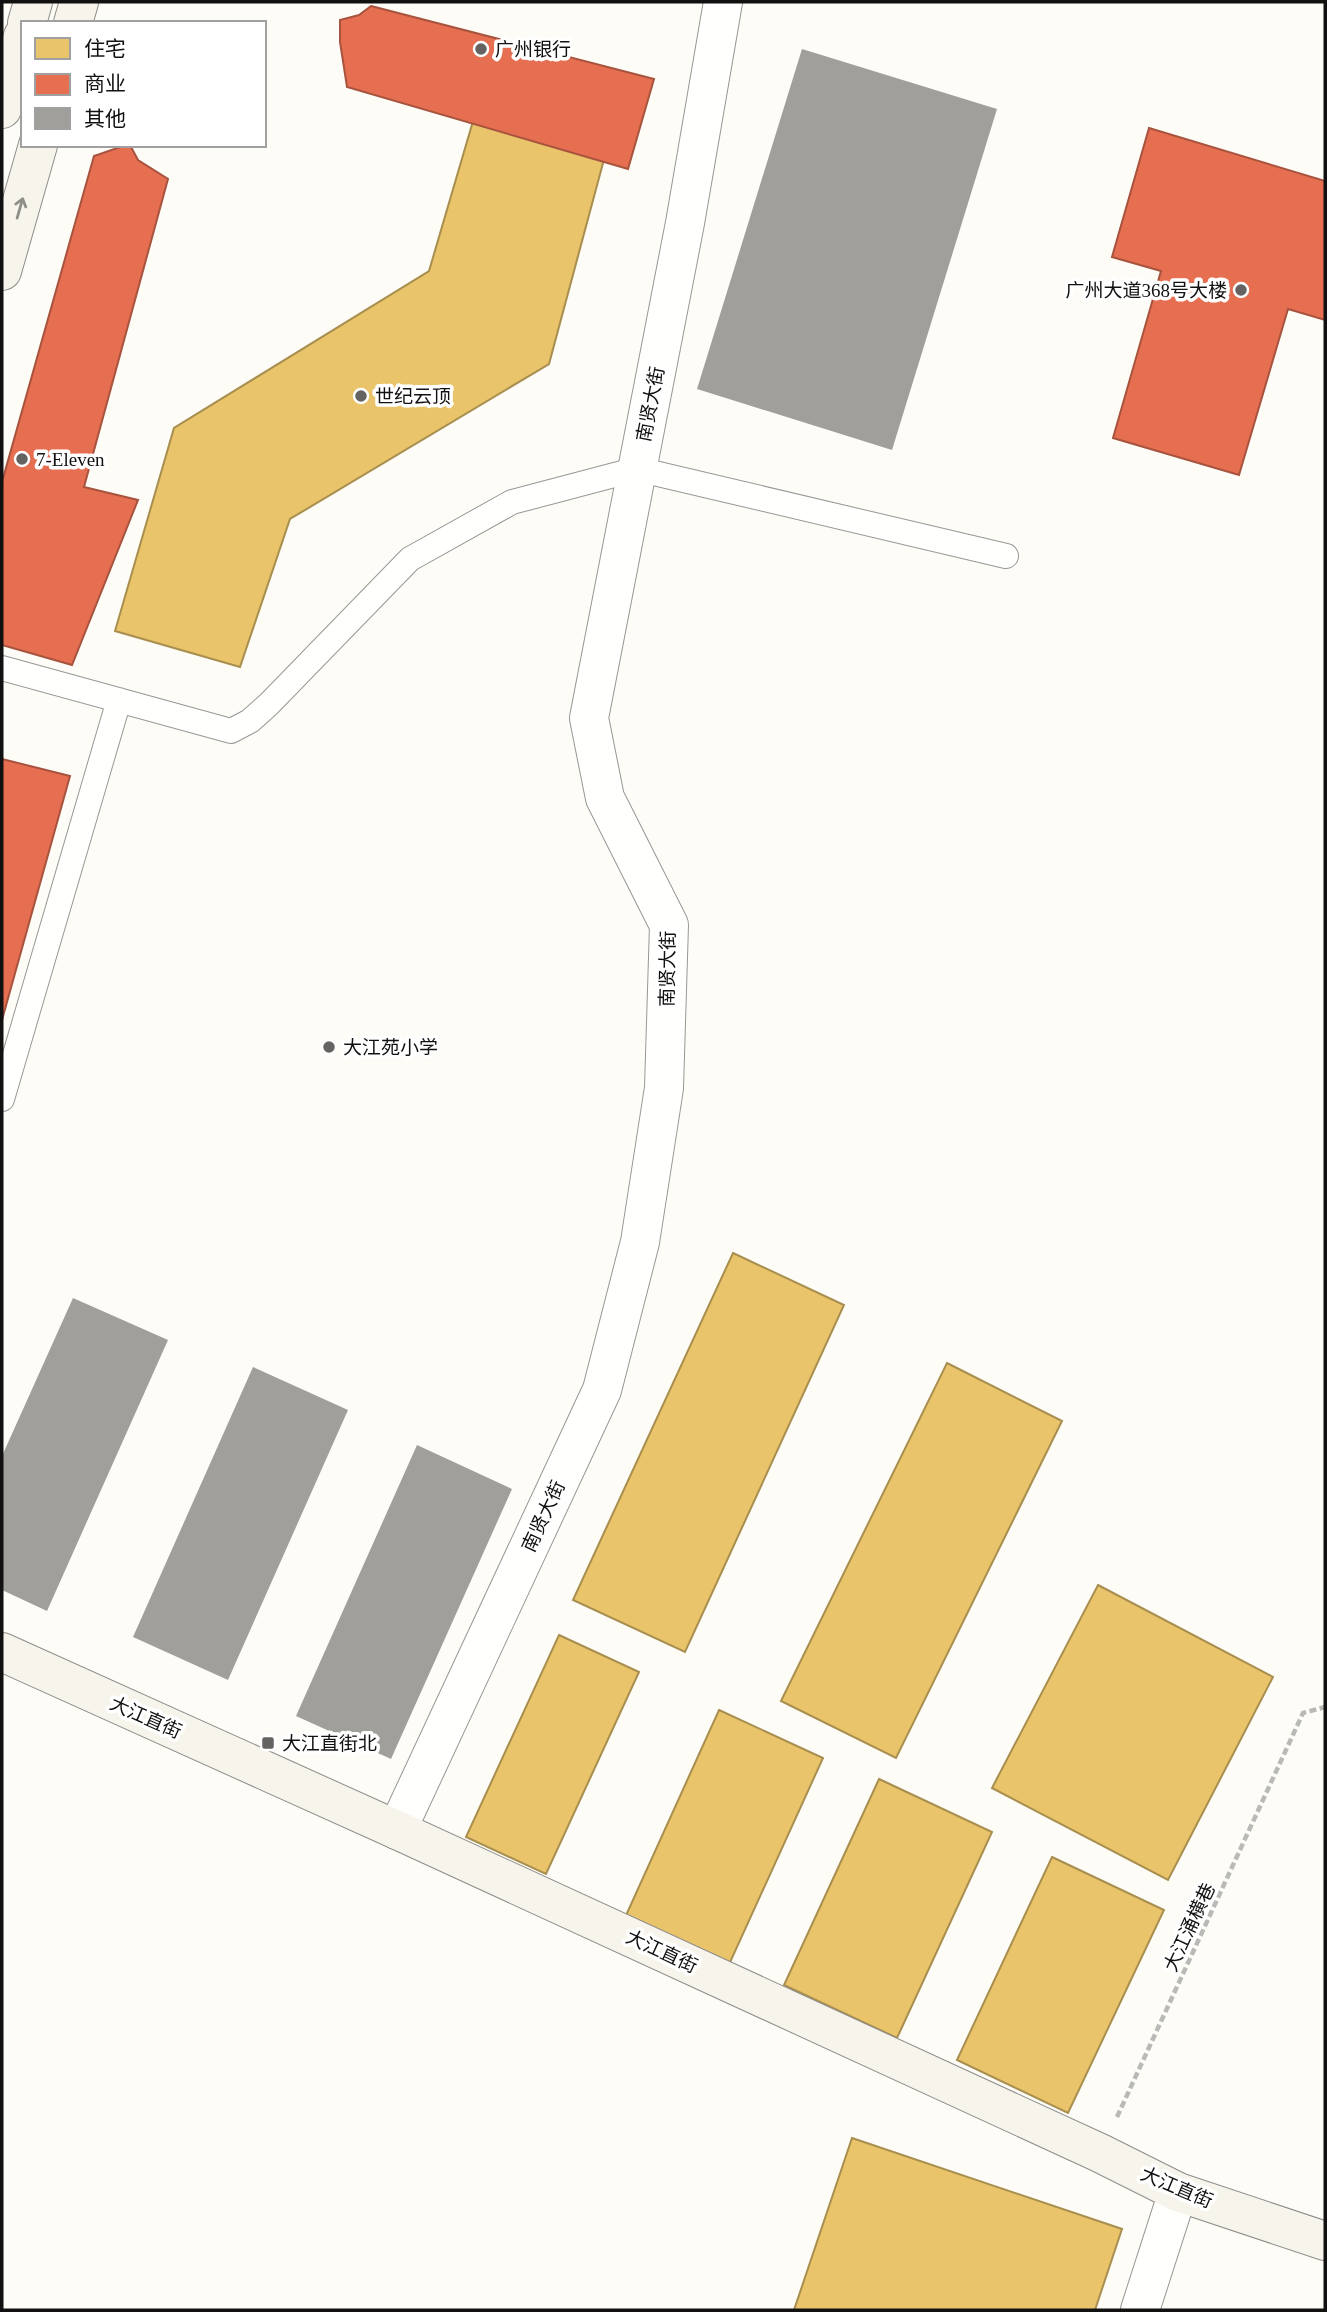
<svg xmlns="http://www.w3.org/2000/svg" width="1327" height="2312" viewBox="0 0 1327 2312" font-family="'Times New Roman','Noto Sans SC',serif">
  <rect width="100%" height="100%" fill="#fdfcf7"/>
  <path fill="#e9c46a" stroke="#a88e4f" stroke-width="2" d="M476,111l134,26 -61,227 -259,155 -50,148 -125,-36 59,-203 255,-157z
    M733,1253l111,52 -159,347 -112,-52z
    M947,1363l115,58 -166,337 -115,-57z
    M1098,1585l175,92 -105,203 -176,-92z
    M559,1635l80,37 -93,202 -80,-37z
    M719,1710l104,48 -96,211 -104,-47z
    M879,1779l113,53 -95,206 -113,-53z
    M1052,1857l112,53 -96,203 -111,-53z
    M852,2138l270,91 -27,81h-301z"/>
  <path fill="#e76f51" stroke="#a7533e" stroke-width="2" d="M371,6l283,73 -26,90 -281,-82 -7,-45v-22l19,-5z
    M1149,128l176,53v139l-37,-11 -49,166 -126,-37 48,-167 -49,-14z
    M126,145h4l8,15 30,19 -84,308 54,13 -66,165 -70,-20v-163l92,-326z
    M2,759l68,17 -68,244z"/>
  <path fill="#a19f9c" d="M802,49l195,60 -105,341 -195,-61z
    M73,1298l95,42 -121,271 -45,-21v-134z
    M253,1367l95,43 -120,270 -95,-43z
    M417,1445l95,44 -121,270 -95,-43z"/>
  <g fill="none" stroke-linecap="round" stroke-linejoin="round">
    <g stroke="#979795" stroke-width="26">
      <path id="lane" d="M2,668l229,63 19,-10 19,-17 141,-145 102,-57 125,-33 369,87
        M2,1099l117,-399"/>
    </g>
    <g stroke="#979795" stroke-width="40">
      <path id="street" d="M397,1830l205,-440 38,-148 24,-154 5,-163 -64,-127 -16,-80 96,-495 38,-221
        M1140,2310l38,-118"/>
    </g>
    <g stroke="#8e8d8b" stroke-width="40">
      <path id="secondary" d="M27,23l6,-21
        M73,23l6,-21
        M2,109l21,-73
        M2,271l36,-126
        M2,1652l395,178 703,323 78,39 147,49"/>
    </g>
    <path stroke="#b9b9b8" stroke-width="4.5" stroke-dasharray="7 3.5" stroke-linecap="butt" d="M1117,2117l186,-404 22,-6"/>
    <use href="#lane" stroke="#fffffe" stroke-width="24"/>
    <use href="#street" stroke="#fffffe" stroke-width="38"/>
    <use href="#secondary" stroke="#f6f4eb" stroke-width="38"/>
  </g>
  <defs><path id="oneway-shaft" d="M-6 0H5M1.5-3L5.5 0L1.5 3" fill="none" stroke-width="1.6" stroke-linecap="round" stroke-linejoin="round" transform="scale(1.75)"/></defs>
  <use stroke="#8f8e89" href="#oneway-shaft" transform="translate(20 208) rotate(-74)"/>
  <g fill="#646362" stroke="#fff" stroke-width="2.5">
    <circle cx="481" cy="49" r="7"/>
    <circle cx="1241" cy="290" r="7"/>
    <circle cx="361" cy="396" r="7"/>
    <circle cx="22" cy="459" r="7"/>
    <circle cx="329" cy="1047" r="7"/>
    <rect x="261" y="1736" width="14" height="14" rx="3.5"/>
  </g>
  <g text-anchor="middle" stroke-width="7" stroke-linejoin="round" paint-order="stroke">
    <g font-size="19" fill="#111" stroke="#fff" text-anchor="start">
      <text x="495" y="56">广州银行</text>
      <text x="1227" y="297" text-anchor="end">广州大道368号大楼</text>
      <text x="375" y="403">世纪云顶</text>
      <text x="36" y="466">7-Eleven</text>
      <text x="343" y="1054">大江苑小学</text>
      <text x="282" y="1750">大江直街北</text>
    </g>
    <g font-size="19" fill="#111" stroke="#fff">
      <text transform="translate(650 404) rotate(-79)" y="7">南贤大街</text>
      <text transform="translate(667 969) rotate(-89)" y="7">南贤大街</text>
      <text transform="translate(543 1516) rotate(-65)" y="7">南贤大街</text>
      <text transform="translate(146 1717) rotate(24)" y="7">大江直街</text>
      <text transform="translate(1189 1927) rotate(-65)" y="7">大江涌横巷</text>
      <text transform="translate(662 1951) rotate(25)" y="7">大江直街</text>
      <text transform="translate(1177 2187) rotate(23)" y="7">大江直街</text>
    </g>
  </g>
  <rect width="1327" height="2312" fill="none" stroke="#111111" stroke-width="7"/>
  <rect x="21" y="21" width="245" height="126" fill="#ffffff" stroke="#a0a0a0" stroke-width="2"/>
  <rect x="35" y="38" width="35" height="21" fill="#e9c46a" stroke="#a0a0a0" stroke-width="2"/>
  <text x="84" y="56" font-size="21" fill="#111111">住宅</text>
  <rect x="35" y="74" width="35" height="21" fill="#e76f51" stroke="#a0a0a0" stroke-width="2"/>
  <text x="84" y="91" font-size="21" fill="#111111">商业</text>
  <rect x="35" y="108" width="35" height="21" fill="#a19f9c" stroke="#a0a0a0" stroke-width="2"/>
  <text x="84" y="126" font-size="21" fill="#111111">其他</text>
</svg>
